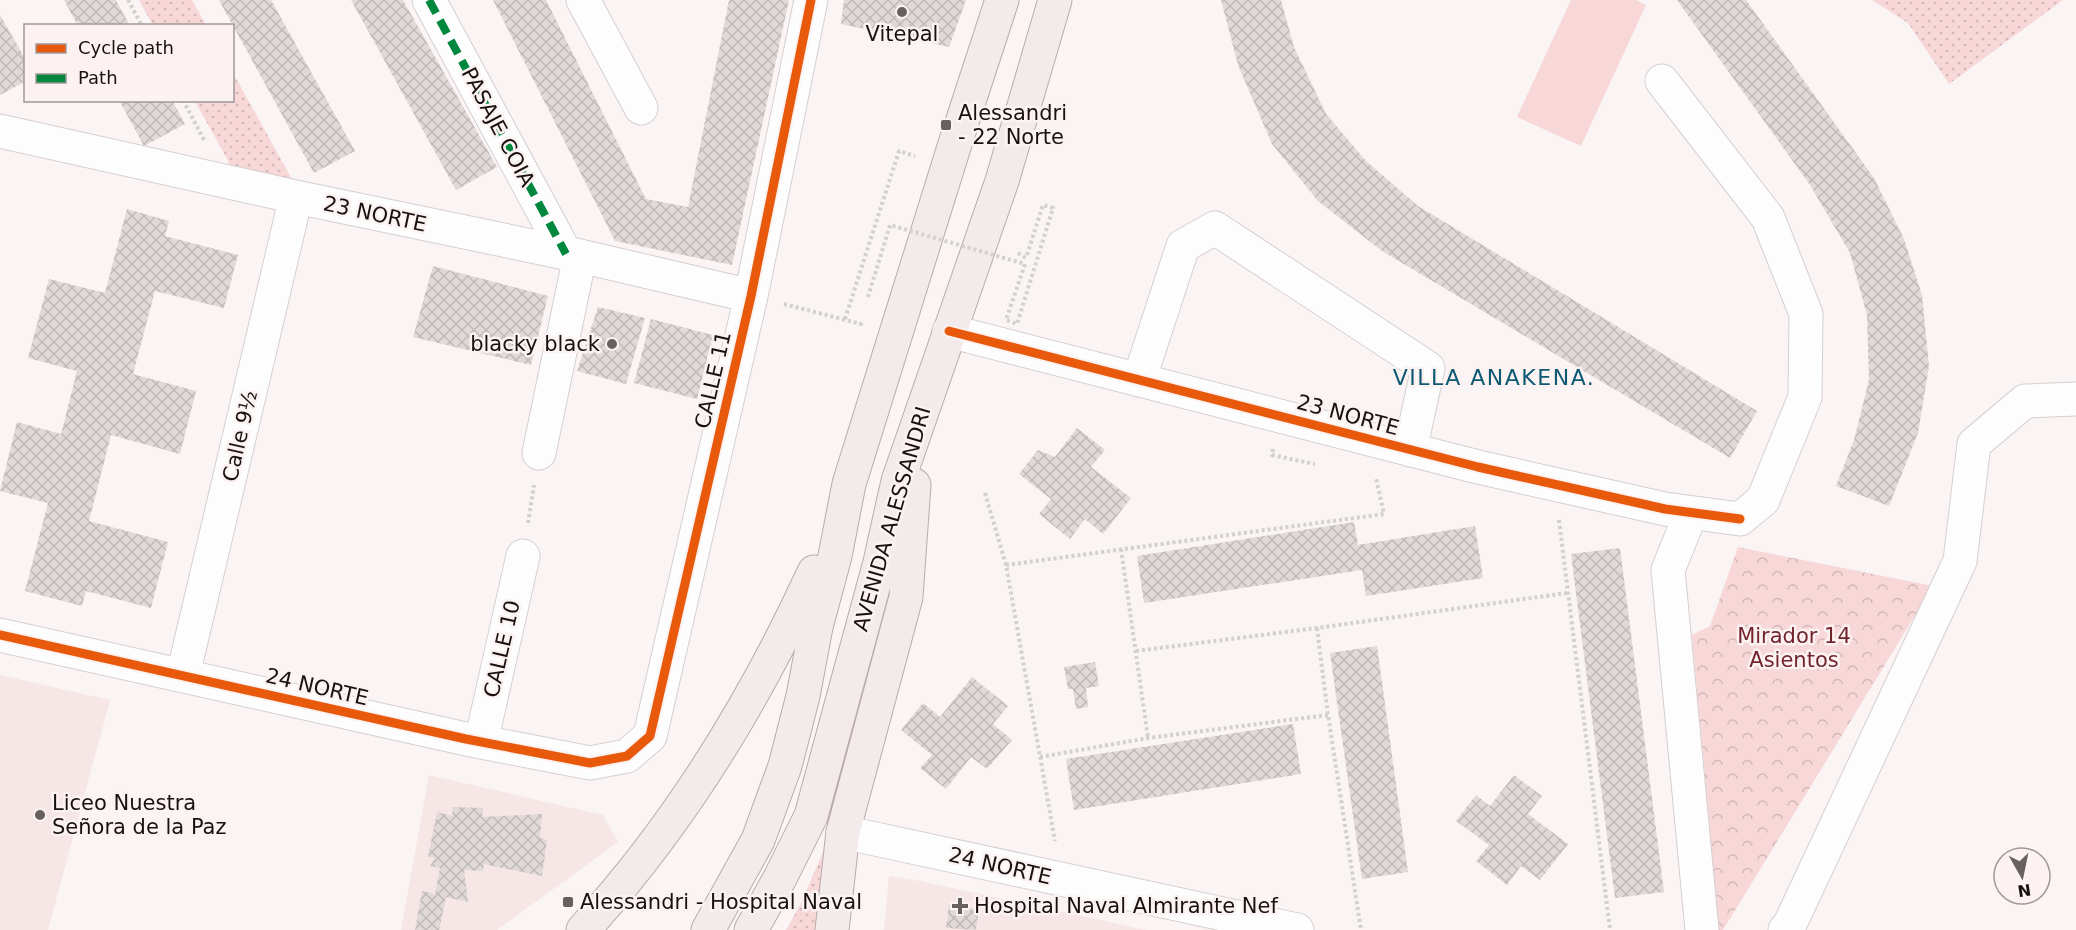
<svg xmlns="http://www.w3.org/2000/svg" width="2076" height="930" viewBox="0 0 2076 930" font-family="'DejaVu Sans',sans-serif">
  <defs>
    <pattern id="grass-dots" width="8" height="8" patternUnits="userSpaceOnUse" patternTransform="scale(1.5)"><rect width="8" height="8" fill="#f7d7d7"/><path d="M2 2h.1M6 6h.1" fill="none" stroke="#d3b8b8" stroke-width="1.8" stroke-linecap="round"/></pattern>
    <pattern id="forest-crowns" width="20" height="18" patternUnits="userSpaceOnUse" patternTransform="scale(1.5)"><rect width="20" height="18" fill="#f7d7d7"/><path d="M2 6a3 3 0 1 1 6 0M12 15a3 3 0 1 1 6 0" fill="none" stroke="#d3b8b8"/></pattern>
    <pattern id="building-cross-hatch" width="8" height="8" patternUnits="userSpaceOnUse" patternTransform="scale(1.5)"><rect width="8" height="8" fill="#e1d9d9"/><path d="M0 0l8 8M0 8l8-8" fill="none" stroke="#c0b9b9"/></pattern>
  </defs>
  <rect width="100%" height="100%" fill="#faf4f4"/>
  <path fill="#f6e6e6" d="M0,675l110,25 -62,230h-48z
    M429,775l174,40 15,27 -121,88h-96z
    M889,876l31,5 226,49h-262z"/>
  <path fill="url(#grass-dots)" d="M139,0h53l14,25h-53z
    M1872,0h191l-114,84 -41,-61z
    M233,73l61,110 -62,-15 -37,-67 37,-1z
    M831,834l-7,96h-38l14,-25z"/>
  <path fill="url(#forest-crowns)" d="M1738,547l195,39 -210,344h-4l-27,-295 18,-9z"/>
  <path fill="#f7d7d7" d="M1571,0h65l10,5 -65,141 -64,-29z"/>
  <path fill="url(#building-cross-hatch)" d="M64,0h52l14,26h-52z
    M219,0h52l84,151 -41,22z
    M351,0h52l94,167 -41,23z
    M493,0h53l100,199 42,8 41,-207h60l-57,265 -117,-24z
    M844,0h122l-17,47 -108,-23z
    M1221,0h60l13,47 32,67 40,47 52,45 339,205 -27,47 -348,-207 -64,-50 -46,-57 -34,-79z
    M1677,0h69l128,178 30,61 18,56 7,71 -11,67 -29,73 -53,-20 18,-46 15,-60 -2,-65 -17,-62 -40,-68z
    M0,15l26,45v21l-26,14z
    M119,100h53l13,24 -41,22z
    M127,209l42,12 -4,15 73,19 -14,53 -69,-17 -22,83 63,17 -16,63 -69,-19 -22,86 79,21 -17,66 -65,-17 -4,15 -57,-15 23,-88 -48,-12 17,-69 44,12 16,-63 -49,-13 21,-79 56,14z
    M433,266l115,30 -17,69 -118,-28z
    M598,307l47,11 -19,66 -49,-13z
    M651,319l62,16 -16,64 -63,-16z
    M1077,428l28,22 -14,17 40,31 -28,36 -18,-15 -15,20 -31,-25 12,-15 -32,-25 19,-24 17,7z
    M1354,522l4,23 117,-19 8,52 -117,18 -4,-26 -218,33 -7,-47z
    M1620,548l44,344 -49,6 -44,-344z
    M1377,646l31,226 -46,7 -32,-226z
    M1095,662l4,24 -13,2 2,19 -12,2 -3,-20h-5l-4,-22z
    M972,677l36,29 -15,18 19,16 -25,29 -16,-12 -25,32 -26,-21 12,-13 -31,-25 22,-27 17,14z
    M1293,724l8,50 -227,36 -8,-51z
    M1514,775l28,21 -14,18 40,30 -28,36 -19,-14 -14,19 -31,-24 13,-16 -33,-24 20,-26 14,11z
    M453,807l30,1 -1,9 60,-3 -2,24 7,2 -5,36 -58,-12 -1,7 -19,-1 4,32 -22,-5 -7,33h-24l7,-39 13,3 5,-26 -10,-2 5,-8 -7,-1 9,-45 15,4z
    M949,905l30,4 -3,21 -30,-2z"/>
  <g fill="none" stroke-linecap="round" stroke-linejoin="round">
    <g stroke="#d6cfcf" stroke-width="35">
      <path id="minor" d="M429,0l137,254
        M583,0l58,108
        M0,131l296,66 284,59 171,40
        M949,331l529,136 187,42 75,10 23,-19 42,-103 1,-83 -38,-96 -106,-137
        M1139,380l44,-134 32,-18 213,140 -18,82
        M539,453l41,-197
        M1691,513l-23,57 34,360
        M0,635l466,104 124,24 37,-7 23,-20 101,-440 60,-296
        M183,675l113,-478
        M481,742l42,-186
        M843,832l454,98
        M1785,930l5,-6 170,-363 14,-117 51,-43 51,-2"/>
    </g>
    <g stroke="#baabab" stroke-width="35">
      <path id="major" d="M583,930c97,-106 171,-227 231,-358
        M708,930l50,-90 27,-74 18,-70 13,-69 19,-71 14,-72 105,-337 48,-147
        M751,930l29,-52 31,-62 69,-254 18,-81 104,-300 53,-181
        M832,930l11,-98 63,-235 8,-112"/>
    </g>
    <path stroke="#d3d0d0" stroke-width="4" stroke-dasharray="3 3" stroke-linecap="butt" d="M128,0l14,26
      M183,100l21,40
      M1018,253l8,5
      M784,304l77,20 1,-3
      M845,319l54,-168 16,5
      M1273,449l-1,6 43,9
      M985,493l21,72 49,276
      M1559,520l51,410
      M528,523l6,-38
      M1121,549l27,189
      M1006,565l378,-51 -8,-36
      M1317,628l11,87 33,215
      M1136,651l181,-23 250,-35
      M1040,757l108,-19 180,-23"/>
    <use href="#minor" stroke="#fefdfd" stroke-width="33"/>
    <use href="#major" stroke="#f2eaeb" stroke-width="33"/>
    <path stroke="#d3d0d0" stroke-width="4" stroke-dasharray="3 3" stroke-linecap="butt" d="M868,297l22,-72 135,39 -19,56 11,4 36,-116 -10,-3 -17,53"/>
    <path stroke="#00873e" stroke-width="8" stroke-dasharray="15 8" stroke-linecap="butt" d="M429,0l137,254"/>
    <g stroke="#fcf2f2" stroke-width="13">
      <path id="cycleway" d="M949,331l529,136 187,42 75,10
        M0,635l466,104 124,24 37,-7 23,-20 101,-440 60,-296"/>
    </g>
    <use href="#cycleway" stroke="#e8590c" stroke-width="9"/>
  </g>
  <g fill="#686060" stroke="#fcf2f2" stroke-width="2">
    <circle cx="902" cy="12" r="6"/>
    <rect x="940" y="119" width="12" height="12" rx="3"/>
    <circle cx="612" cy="344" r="6"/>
    <circle cx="40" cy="815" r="6"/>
    <rect x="562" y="896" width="12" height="12" rx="3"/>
    <path d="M957 897h6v6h6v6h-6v6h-6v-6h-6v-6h6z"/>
  </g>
  <g text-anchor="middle" stroke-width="5" stroke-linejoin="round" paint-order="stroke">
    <g font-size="21" fill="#191111" stroke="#fcf2f2" text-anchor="start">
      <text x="902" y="41" text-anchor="middle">Vitepal</text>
      <text x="958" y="120">Alessandri<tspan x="958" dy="24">- 22 Norte</tspan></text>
      <text x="600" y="351" text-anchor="end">blacky black</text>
      <text x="52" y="810">Liceo Nuestra<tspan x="52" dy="24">Señora de la Paz</tspan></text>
      <text x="580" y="909">Alessandri - Hospital Naval</text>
      <text x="974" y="913">Hospital Naval Almirante Nef</text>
    </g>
    <g font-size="21" fill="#191111" stroke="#fcf2f2">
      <text transform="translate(498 127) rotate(62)" y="7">PASAJE COIA</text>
      <text transform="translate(375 214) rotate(12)" y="7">23 NORTE</text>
      <text transform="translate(713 380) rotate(-77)" y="7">CALLE 11</text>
      <text transform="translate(1348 415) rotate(15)" y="7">23 NORTE</text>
      <text transform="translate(240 436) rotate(-77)" y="7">Calle 9½</text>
      <text transform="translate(892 519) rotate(-74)" y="7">AVENIDA ALESSANDRI</text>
      <text transform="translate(502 649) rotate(-77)" y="7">CALLE 10</text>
      <text transform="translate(317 687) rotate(13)" y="7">24 NORTE</text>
      <text transform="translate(1000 866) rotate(13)" y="7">24 NORTE</text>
    </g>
    <g font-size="21" fill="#72242d" stroke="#fcf2f2">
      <text x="1794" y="643">Mirador 14<tspan x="1794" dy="24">Asientos</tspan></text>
    </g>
    <g font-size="22" letter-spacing="1.5" fill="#0c5973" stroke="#fcf2f2">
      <text x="1494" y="385">VILLA ANAKENA.</text>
    </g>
  </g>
  <rect x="24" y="24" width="210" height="78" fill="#fcf2f2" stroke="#a19898" stroke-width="1.5"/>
  <rect x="36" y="44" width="30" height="9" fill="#e8590c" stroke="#a19898" stroke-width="1.5"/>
  <text x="78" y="54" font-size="18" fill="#191111">Cycle path</text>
  <rect x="36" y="74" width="30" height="9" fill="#00873e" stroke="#a19898" stroke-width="1.5"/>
  <text x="78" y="84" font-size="18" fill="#191111">Path</text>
  <g transform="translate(2022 876) rotate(171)"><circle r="28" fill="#fcf2f2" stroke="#a19898" stroke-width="1.5"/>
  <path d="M0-4.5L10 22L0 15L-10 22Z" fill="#686060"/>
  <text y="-9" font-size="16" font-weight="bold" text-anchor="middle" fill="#191111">N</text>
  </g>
</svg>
